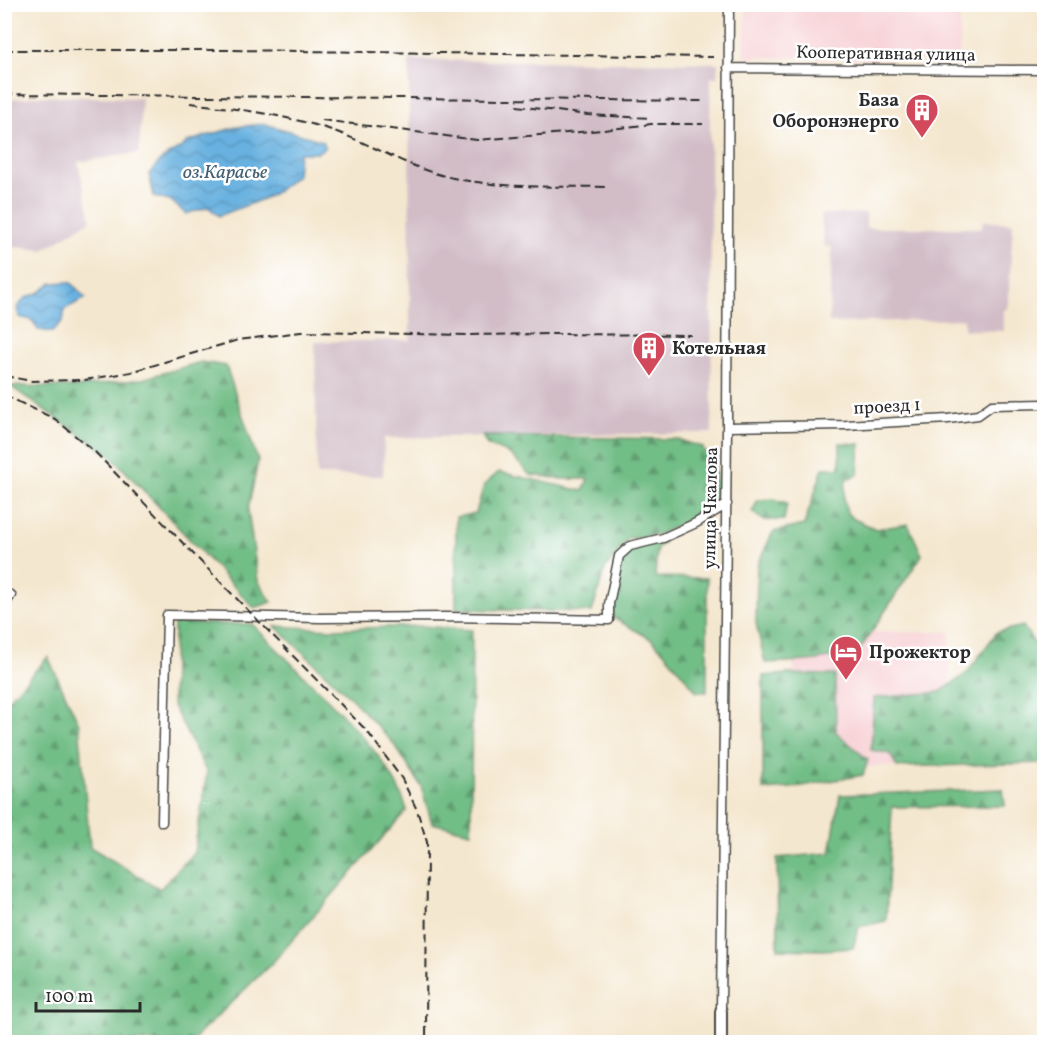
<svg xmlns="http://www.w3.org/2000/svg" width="1049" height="1047" viewBox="0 0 1049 1047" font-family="Vollkorn,serif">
  <defs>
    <pattern id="forest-firs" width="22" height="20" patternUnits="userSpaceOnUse" patternTransform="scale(1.5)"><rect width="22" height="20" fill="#72be87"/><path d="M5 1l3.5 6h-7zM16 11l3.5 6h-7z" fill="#5e9b6f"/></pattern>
    <pattern id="water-waves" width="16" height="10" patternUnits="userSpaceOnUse" patternTransform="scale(1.5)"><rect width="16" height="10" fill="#67b1e0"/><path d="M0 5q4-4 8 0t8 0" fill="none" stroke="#5590b6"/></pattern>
  </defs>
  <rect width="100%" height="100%" fill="#fff"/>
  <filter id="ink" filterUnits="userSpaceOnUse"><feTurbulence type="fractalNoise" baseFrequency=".0167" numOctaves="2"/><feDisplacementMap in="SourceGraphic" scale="12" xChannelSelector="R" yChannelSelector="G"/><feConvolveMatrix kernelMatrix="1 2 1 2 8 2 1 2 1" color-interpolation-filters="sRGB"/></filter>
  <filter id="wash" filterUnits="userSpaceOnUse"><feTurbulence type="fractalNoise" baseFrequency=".008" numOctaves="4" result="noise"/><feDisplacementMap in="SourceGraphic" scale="24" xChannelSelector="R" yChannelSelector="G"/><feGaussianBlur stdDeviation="1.35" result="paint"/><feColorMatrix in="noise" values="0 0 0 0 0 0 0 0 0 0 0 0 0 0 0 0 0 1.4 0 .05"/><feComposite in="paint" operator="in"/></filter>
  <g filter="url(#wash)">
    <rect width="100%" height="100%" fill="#f4e7cf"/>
    <path fill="#f7cfd3" d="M746,5h214v56l-216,-4z
      M794,632h156l-1,78 -3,55 -152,3z"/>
    <path fill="#d2bdc7" d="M409,60l309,3 -1,14h-6l-1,38 2,318 -328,5 -1,38 -66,-1 -2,-133 95,-2z
      M33,96l109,2 -3,55 -61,9 13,58 -48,30 -38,-4v-147l21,-1z
      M866,213v15h116l1,-7 30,2 -5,83 -1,3 -3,1v21l-40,-1v-11l-135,4 3,-76 -8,-1 -3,-32z"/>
    <path fill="url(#forest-firs)" stroke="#4e7459" stroke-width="1.5" d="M201,362l25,4 32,95 -10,49 10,71 14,21 -18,6 -143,-152 -101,-70 68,1 64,-8z
      M482,436l194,3 26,8 13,19 3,27 -12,19 -46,22 -32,5 -23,30 -13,43 -136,-3v-92l20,-4 8,-28 15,-13 84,19 5,-12h-26l-32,-4 -20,-21 -23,-9z
      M840,443l20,1 -2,31 -12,4 -2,19 3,15 7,6 22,10 32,-5 14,31 -65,99 -48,7 -44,2 -9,-40 1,-57 16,-34 31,-7 19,-57h17z
      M774,499l13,4 -3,17h-21l-11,-8 6,-12z
      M664,541l-1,3 -6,4 -2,29 52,1v114h-10l-33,-40 -13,-13 -39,-22 1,-20 8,-38 10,-11z
      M174,623l78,1c26,26 52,52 78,78 30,32 64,65 77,108l-133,151 -83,81h-186v-339l43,-46 31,67 11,123 70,42 34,-37 13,-79 -35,-69z
      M275,626l56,3 91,-3 50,4 -1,202 -39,-9 -11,-37 -27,-42 -46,-49z
      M1023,626l21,32v105l-147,4 -7,-13 -19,-4 3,-52 66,-6 27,-19 30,-41z
      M789,674l46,1 1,57 32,28 -5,15 -72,13 -28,2v-114z
      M1003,789l2,17 -113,1 -6,114 -27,6 -6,21 -30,2 -45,-1 -1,-91 53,-5 10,-58z"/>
    <path fill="url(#water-waves)" stroke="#496e86" stroke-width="1.5" d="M265,124l58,17 2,6 -8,6h-18l-2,22 -19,16 -15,8 -44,17 -11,-9 -22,7 -16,-14 -16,-3 -5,-23 14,-16 19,-11 5,-5 49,-15z
      M69,282c8,4 9,10 17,16l-21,11 -2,12 -11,11 -14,-2 -6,-10 -13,-3 -2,-9 8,-10 15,-6 12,-9z"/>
  </g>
  <g filter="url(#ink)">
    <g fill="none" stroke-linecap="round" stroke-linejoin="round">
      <g stroke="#494744" stroke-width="11">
        <path id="minor" d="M728,68l316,2
          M727,427l119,-2 102,-6 30,-4 14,-10 52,-1
          M4,606l7,-11
          M162,822l5,-207 154,3 125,-1 163,3v-16l10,-48 11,-10 33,-8 33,-15 31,-19
          M721,1011l6,-584 2,-423"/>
      </g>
      <g stroke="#494744" stroke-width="14">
        <path id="tertiary" d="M721,1042v-31"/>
      </g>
      <use href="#minor" stroke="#fff" stroke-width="8"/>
      <use href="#tertiary" stroke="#fff" stroke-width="10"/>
      <path stroke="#2b2b2b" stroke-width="2" stroke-dasharray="9 4.5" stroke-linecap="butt" d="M4,50h227l482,7
        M4,94l699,7
        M190,103c48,6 98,12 144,28 40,14 76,38 119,47 51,11 103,8 155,9
        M517,106l71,9 63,3
        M322,120l155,20 127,-10 47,-6h52
        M4,376l28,5 53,-1 46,-8 107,-32 63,-8 168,3 81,-1 141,1
        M4,395l51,24 40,33 138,143 134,136 35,48 15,31 10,32 -1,200"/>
    </g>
  </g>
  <defs>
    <g id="building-pin" transform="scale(1.725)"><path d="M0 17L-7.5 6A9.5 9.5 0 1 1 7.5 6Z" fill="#d1495b" stroke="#fff"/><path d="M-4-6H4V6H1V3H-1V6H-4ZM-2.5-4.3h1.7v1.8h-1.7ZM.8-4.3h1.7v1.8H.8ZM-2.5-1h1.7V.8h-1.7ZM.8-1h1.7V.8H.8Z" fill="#fff"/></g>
    <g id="hotel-pin" transform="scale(1.725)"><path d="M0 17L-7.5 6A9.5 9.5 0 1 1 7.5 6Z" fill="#d1495b" stroke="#fff"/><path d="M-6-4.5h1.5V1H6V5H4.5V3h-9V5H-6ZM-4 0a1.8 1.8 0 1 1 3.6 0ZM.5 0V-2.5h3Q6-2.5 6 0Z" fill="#fff"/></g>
  </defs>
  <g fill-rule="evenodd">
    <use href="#building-pin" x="922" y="110"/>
    <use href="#building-pin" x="649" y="348"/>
    <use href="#hotel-pin" x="846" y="652"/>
  </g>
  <g text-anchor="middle" stroke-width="5" stroke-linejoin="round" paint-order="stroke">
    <g font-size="18" fill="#2b2b2b" stroke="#fff">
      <text transform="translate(886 53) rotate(1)" y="6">Кооперативная улица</text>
      <text transform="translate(887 406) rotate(-3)" y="6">проезд 1</text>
      <text transform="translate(710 508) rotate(-89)" y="6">улица Чкалова</text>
    </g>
    <g font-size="18" font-weight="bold" fill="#2b2b2b" stroke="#fff" text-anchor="start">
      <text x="899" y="106" text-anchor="end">База<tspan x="899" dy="21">Оборонэнерго</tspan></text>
      <text x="672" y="354">Котельная</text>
      <text x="869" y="658">Прожектор</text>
    </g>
    <g font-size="20" font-style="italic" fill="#436173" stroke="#fff">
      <text x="225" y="178">оз.Карасье</text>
    </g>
  </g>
  <rect width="1049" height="1047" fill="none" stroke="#fff" stroke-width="24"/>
  <path d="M36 1002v9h104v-9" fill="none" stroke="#2b2b2b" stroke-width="3"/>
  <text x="45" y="1002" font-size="18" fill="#2b2b2b" stroke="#ffffff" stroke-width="4.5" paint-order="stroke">100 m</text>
</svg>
